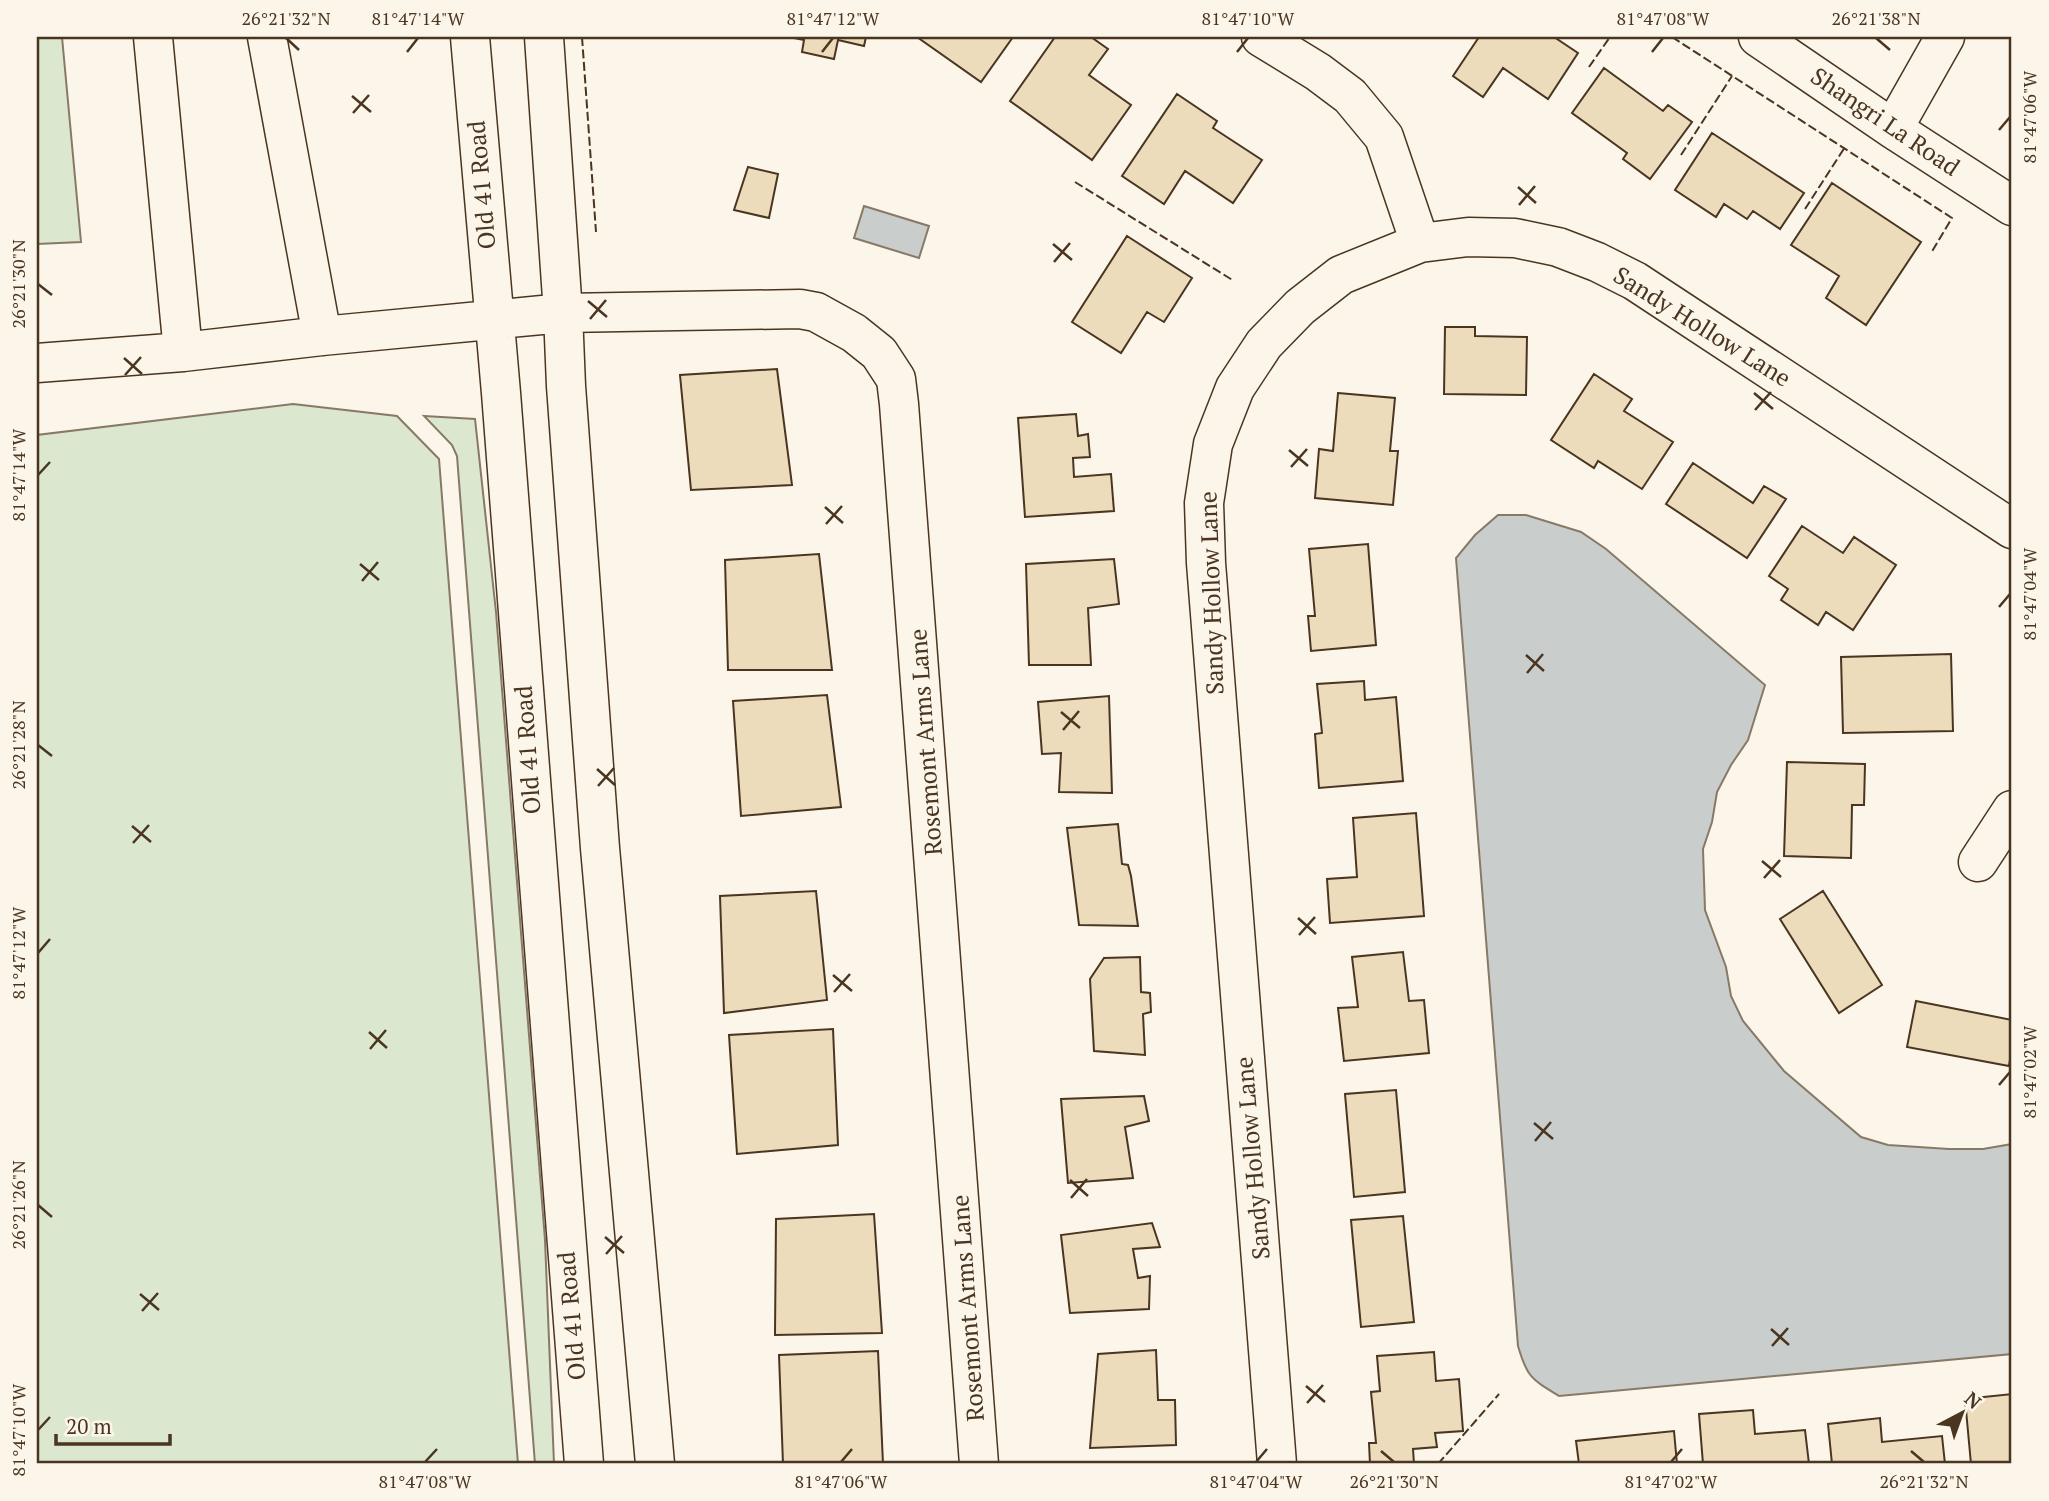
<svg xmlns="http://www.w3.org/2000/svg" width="2049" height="1501" viewBox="0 0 2049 1501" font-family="'PT Serif',serif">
  <rect width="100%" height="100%" fill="#fbf6e9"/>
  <path fill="#dce7d0" stroke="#887966" stroke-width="2" d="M37,37h25l19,205 -44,2z
    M293,404l104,12 42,43 79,1005h-481v-1029z
    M424,416l51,3 21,193 49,628 9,224h-19l-78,-1008 -5,-11z"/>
  <path fill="#c9cecd" stroke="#887966" stroke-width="2" d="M864,206l65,20 -10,32 -65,-20z
    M1498,515h28l55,17 25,17 159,136 -17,55 -17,25 -14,27 -5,30 -9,27 2,61 21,57 5,29 12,25 41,50 77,66 27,8 61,4h34l29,-5v210l-453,42c-28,-17 -32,-19 -41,-50l-62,-788 19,-23z"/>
  <path fill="#ecdcbc" stroke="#4a3520" stroke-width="2" d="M789,37h77l-2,9 -26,-6 -4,19 -32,-7 2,-12z
    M917,37h96l-32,45z
    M1055,37h36l17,12 -19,26 42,30 -39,55 -82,-59z
    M1479,37h75l24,16 -30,46 -45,-31 -20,29 -30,-21z
    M1604,68l59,43 5,-6 24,17 -42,57 -27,-20 4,-6 -55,-40z
    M1177,94l40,27 -4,7 49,32 -29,43 -48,-32 -21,33 -42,-28z
    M1712,133l92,60 -24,36 -27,-18 -6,8 -23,-15 -8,13 -41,-27z
    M748,167l30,7 -9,44 -35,-8z
    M1832,183l89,59 -55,83 -40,-27 13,-22 -48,-31z
    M1127,236l65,42 -28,44 -17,-10 -26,41 -49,-31z
    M1445,327h30v9l52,1 -1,58 -82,-1z
    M777,369l15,116 -101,5 -11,-115z
    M1594,374l38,25 -8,12 49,31 -31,47 -44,-28 -4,7 -43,-28z
    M1338,393l57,5 -5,53h8l-5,54 -78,-7 4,-49 14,2z
    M1076,414l2,22 10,-2 2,23 -17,1 1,19 37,-3 3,37 -89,6 -7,-99z
    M1693,463l60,40 11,-17 22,13 -39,59 -81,-54z
    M1802,526l41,27 11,-16 42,28 -43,65 -27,-18 -8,13 -37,-25 7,-11 -19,-13z
    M1368,544l8,101 -65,6 -3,-35h7l-6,-67z
    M819,554l13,116h-104l-3,-110z
    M1114,559l5,45 -31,4 3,57h-62l-3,-101z
    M1951,654l2,77 -110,2 -2,-76z
    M1364,681l1,19 31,-3 7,84 -84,7 -4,-54 7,-1 -5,-49z
    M827,695l14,112 -100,9 -8,-115z
    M1109,696l3,97 -53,-1 2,-39 -19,1 -4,-52z
    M1787,762l78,2 -1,41h-12l-1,53 -67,-2z
    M1416,813l8,103 -94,7 -3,-44 30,-2 -4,-59z
    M1118,824l4,40 6,1 3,11 7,50 -59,-1 -12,-97z
    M816,891l11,109 -103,13 -4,-117z
    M1823,891l59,94 -43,28 -59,-94z
    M1403,952l6,49 15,-1 5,53 -85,8 -6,-53 20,-1 -6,-50z
    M1140,957l1,35 9,1 1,19 -8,2 2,41 -51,-4 -4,-72 14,-21z
    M1916,1001l96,19v28l-3,18 -102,-19z
    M833,1029l5,116 -101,9 -8,-119z
    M1396,1090l9,102 -51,5 -9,-103z
    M1144,1096l5,25 -24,6 8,51 -65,5 -7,-84z
    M874,1214l8,119 -107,2 1,-116z
    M1403,1216l11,106 -53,5 -10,-107z
    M1152,1223l8,24 -27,2 5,29 12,-2 -1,33 -79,4 -9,-78z
    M1156,1350l2,50h17l1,45 -86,3 8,-94z
    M878,1351l5,113h-100l-4,-109z
    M1434,1352l2,29 23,-2 4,52 -28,2 2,14 -24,2 1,15h-44l-1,-21h7l-5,-51 9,-1 -3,-35z
    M2012,1394v70h-41l-6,-65z
    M1753,1410l2,24 50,-4 4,34h-106l-4,-50z
    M1880,1418l2,24 60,-6 3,28h-113l-4,-40z
    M1674,1431l3,33h-98l-3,-23z"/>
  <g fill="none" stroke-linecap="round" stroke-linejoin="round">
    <g stroke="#4a3520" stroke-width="41">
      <path id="minor" d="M153,37l30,315
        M267,37l55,299
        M470,37l31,356 83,1071
        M544,37l19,276 3,73 34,462 55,616
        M1261,37l57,35 32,24 34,41 36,106
        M1758,37l135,92 119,77
        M1893,129l52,-92
        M37,363l146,-11 139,-16 241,-23 237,-4 16,3 38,21 25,20 17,26 3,25 80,1060
        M1978,862l34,-52
        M1277,1464l-71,-901 -2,-60 9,-59 22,-56 29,-44 36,-37 41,-32 79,-32 48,-6 47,1 43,9 39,15 38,19 377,248"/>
    </g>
    <use href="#minor" stroke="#fbf6e9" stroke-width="38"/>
    <path stroke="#4a3520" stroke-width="2" stroke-dasharray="9 3.5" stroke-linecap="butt" d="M582,37l14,195
      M1672,37l280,181 -21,35
      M1589,67l21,-30
      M1681,155l51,-79
      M1075,182l159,99
      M1805,209l40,-62
      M1438,1464l61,-70"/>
  </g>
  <path fill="none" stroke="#4a3520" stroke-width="2.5" d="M286,38l13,12M1876,38l14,12M407,52l11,-14M822,52l11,-14M1237,52l11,-14M1652,52l11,-14M352,96l19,16M353,113l16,-18M1999,130l11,-13M1518,187l18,16M1519,205l16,-19M1053,244l19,16M1054,262l16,-19M38,284l14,11M588,301l19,16M590,319l16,-19M124,358l18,16M125,375l16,-18M1754,393l19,16M1755,410l16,-18M1289,450l19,16M1291,467l16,-18M38,475l12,-13M825,507l18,16M826,524l16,-18M360,564l19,16M362,581l16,-19M1999,607l11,-13M1526,655l18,16M1527,673l16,-19M1061,712l19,16M1063,730l16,-19M38,745l14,11M597,769l18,16M598,786l16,-18M132,826l19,16M133,843l16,-18M1762,861l19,16M1764,878l16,-18M1298,918l18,16M1299,935l16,-18M38,953l12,-14M833,975l19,16M834,992l16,-18M369,1032l18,16M370,1049l16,-19M1999,1085l11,-13M1534,1123l19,16M1535,1141l16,-19M1070,1180l18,16M1071,1198l16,-19M38,1205l14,12M605,1237l19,16M606,1254l16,-18M140,1294l19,16M142,1311l16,-18M1771,1329l18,16M1772,1346l16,-18M1306,1386l19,16M1307,1403l16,-18M38,1430l12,-13M1381,1451l13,11M1911,1451l13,11M425,1462l12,-13M841,1462l11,-13M1256,1462l11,-13M1671,1462l11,-13"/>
  <g text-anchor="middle" stroke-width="5" stroke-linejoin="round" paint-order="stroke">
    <g font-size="24" fill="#4a3520" stroke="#fbf6e9">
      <text transform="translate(1885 122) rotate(34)" y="8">Shangri La Road</text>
      <text transform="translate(482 185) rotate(-95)" y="8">Old 41 Road</text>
      <text transform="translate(1702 327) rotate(32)" y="8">Sandy Hollow Lane</text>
      <text transform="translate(1212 593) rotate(-92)" y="8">Sandy Hollow Lane</text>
      <text transform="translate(926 742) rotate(-94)" y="8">Rosemont Arms Lane</text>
      <text transform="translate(528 750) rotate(-94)" y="8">Old 41 Road</text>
      <text transform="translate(1253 1158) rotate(-95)" y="8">Sandy Hollow Lane</text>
      <text transform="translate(968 1308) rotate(-94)" y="8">Rosemont Arms Lane</text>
      <text transform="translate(572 1316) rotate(-95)" y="8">Old 41 Road</text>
    </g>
  </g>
  <rect width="2049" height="1501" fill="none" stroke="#fbf6e9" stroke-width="77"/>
  <g transform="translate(1962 1413) rotate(41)" stroke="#fbf6e9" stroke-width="5" paint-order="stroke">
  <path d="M0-5L12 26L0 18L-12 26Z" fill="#4a3520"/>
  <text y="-10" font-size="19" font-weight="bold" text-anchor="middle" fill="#4a3520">N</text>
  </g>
  <path d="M56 1434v10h114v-10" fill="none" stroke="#4a3520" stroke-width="3.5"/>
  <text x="66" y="1434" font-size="21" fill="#4a3520" stroke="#fbf6e9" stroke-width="5" paint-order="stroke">20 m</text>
  <rect x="38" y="38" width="1972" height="1424" fill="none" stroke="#4a3520" stroke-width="2.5"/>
  <g font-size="18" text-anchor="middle" fill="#4a3520">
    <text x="286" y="25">26°21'32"N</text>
    <text x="418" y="25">81°47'14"W</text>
    <text x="833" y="25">81°47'12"W</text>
    <text x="1248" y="25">81°47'10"W</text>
    <text x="1663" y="25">81°47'08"W</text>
    <text x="1876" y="25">26°21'38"N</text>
    <text transform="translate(2030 117) rotate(-90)" y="6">81°47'06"W</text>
    <text transform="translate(19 284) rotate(-90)" y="6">26°21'30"N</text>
    <text transform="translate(19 475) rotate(-90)" y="6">81°47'14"W</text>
    <text transform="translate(2030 594) rotate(-90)" y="6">81°47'04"W</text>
    <text transform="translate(19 745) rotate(-90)" y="6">26°21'28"N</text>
    <text transform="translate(19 953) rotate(-90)" y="6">81°47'12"W</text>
    <text transform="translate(2030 1072) rotate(-90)" y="6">81°47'02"W</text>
    <text transform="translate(19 1205) rotate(-90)" y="6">26°21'26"N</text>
    <text transform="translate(19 1430) rotate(-90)" y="6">81°47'10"W</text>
    <text x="425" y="1488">81°47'08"W</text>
    <text x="841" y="1488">81°47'06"W</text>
    <text x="1256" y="1488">81°47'04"W</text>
    <text x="1394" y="1488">26°21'30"N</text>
    <text x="1671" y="1488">81°47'02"W</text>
    <text x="1924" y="1488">26°21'32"N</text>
  </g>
</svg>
